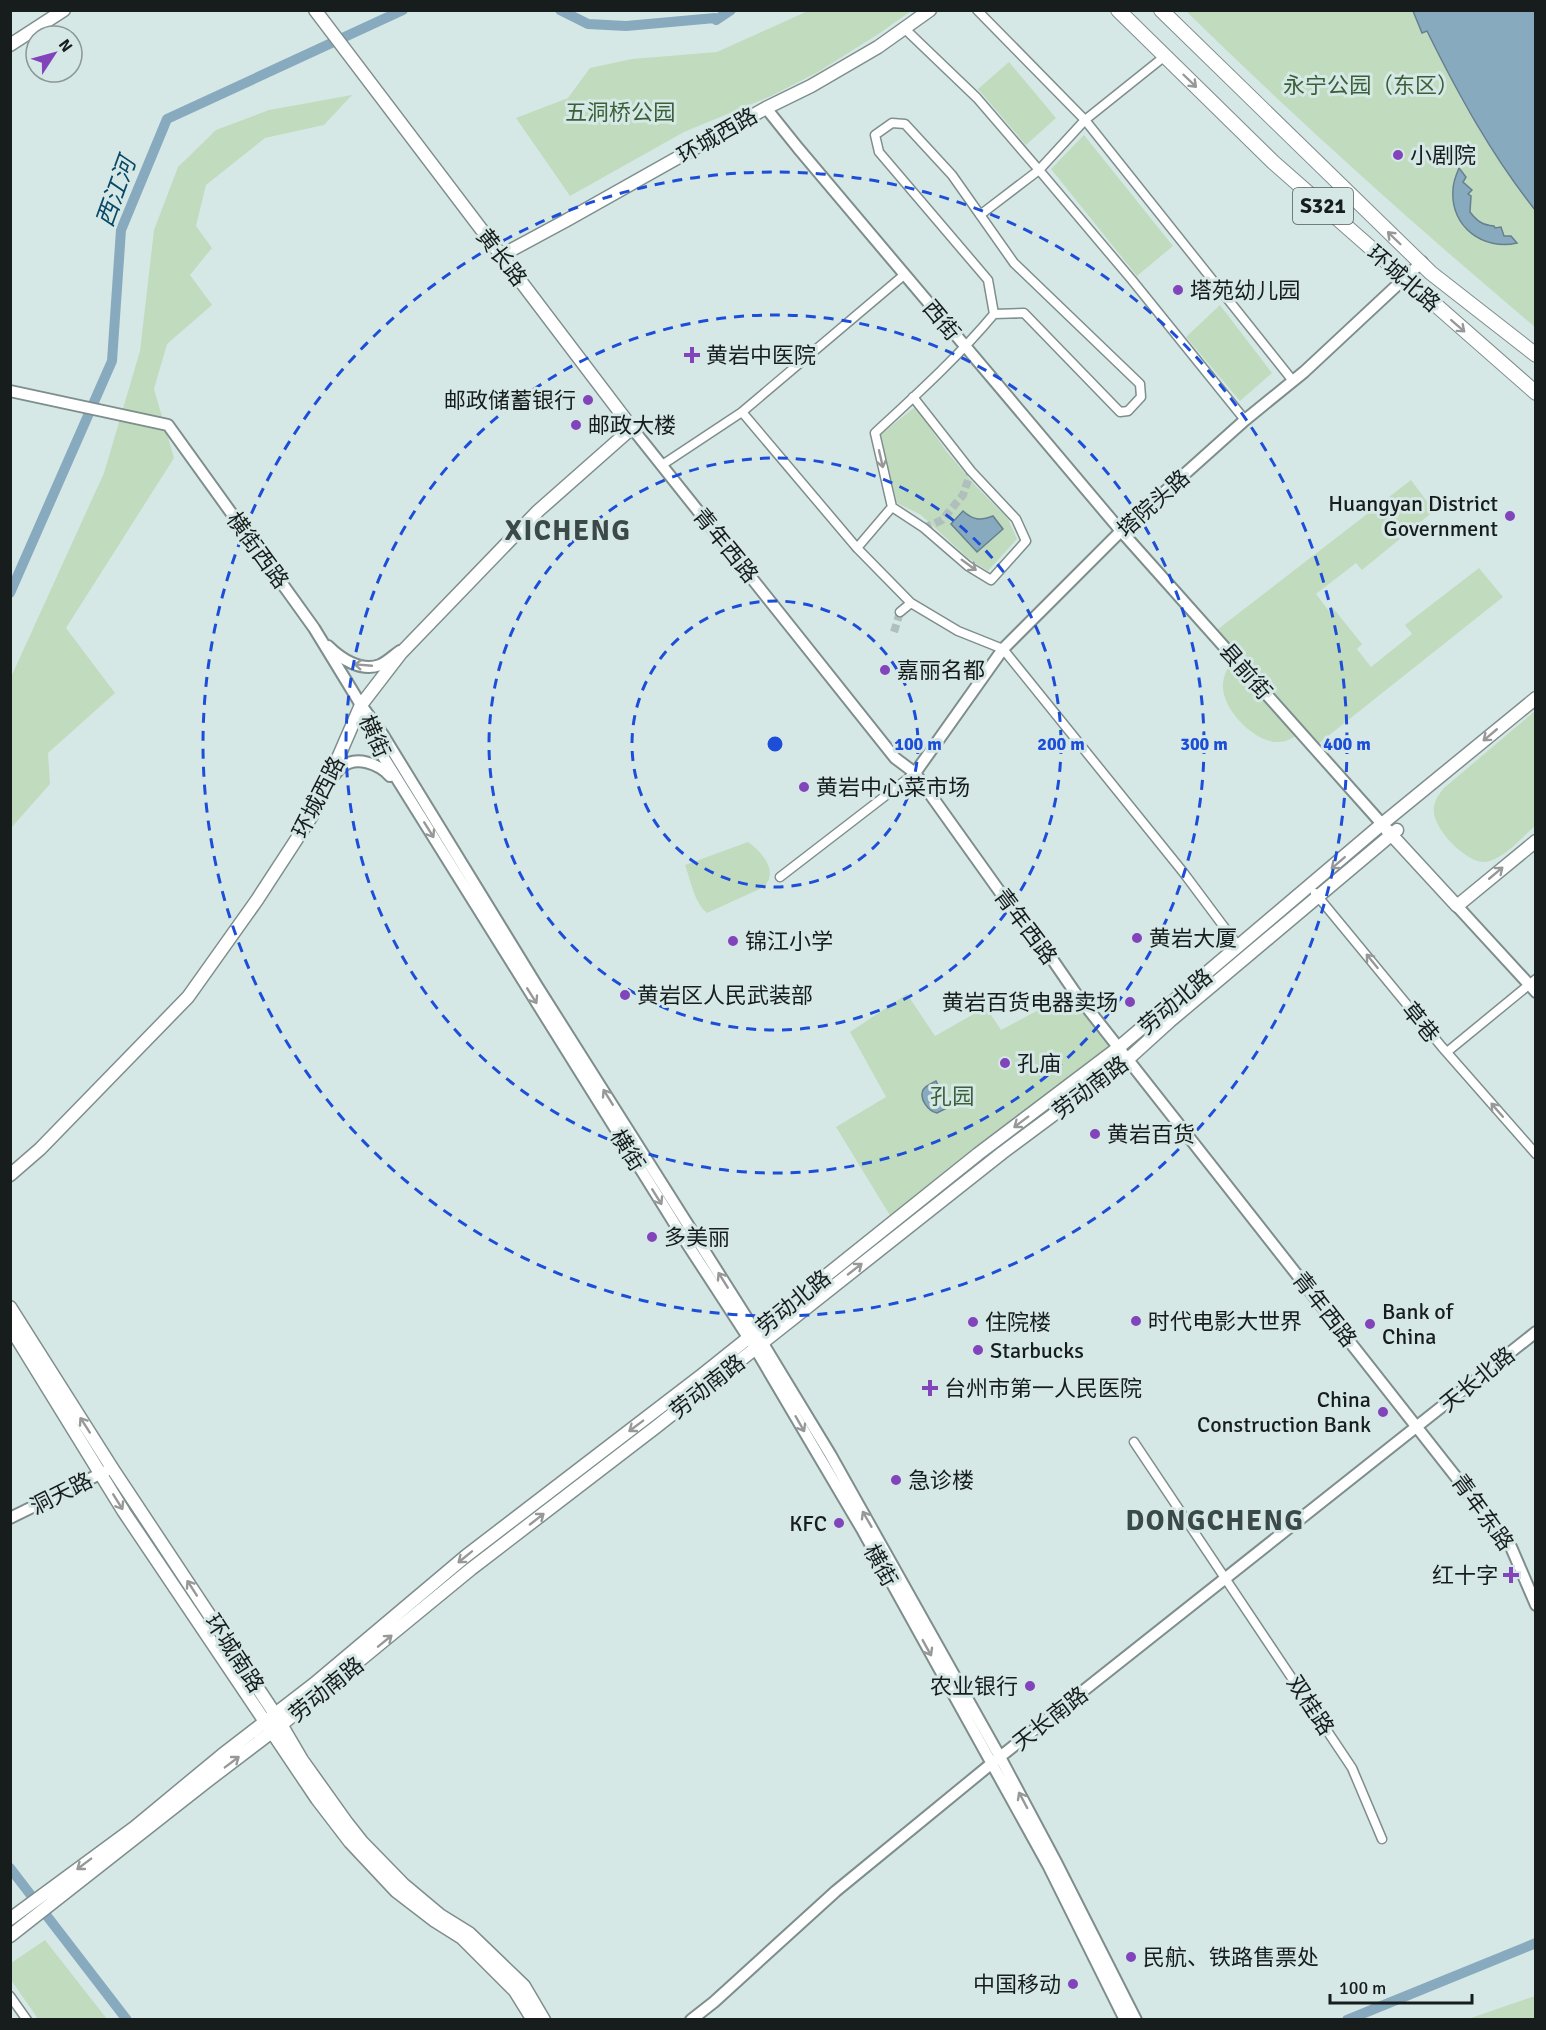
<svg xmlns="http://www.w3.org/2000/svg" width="1546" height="2030" viewBox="0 0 1546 2030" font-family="Signika,'Noto Sans SC',sans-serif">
  <rect width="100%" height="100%" fill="#d6e8e6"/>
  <path fill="#c1dbbf" d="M810,10l101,1 -31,22 -62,39 -47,24 -87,36 -114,64 -54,-78 52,-20 22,-30 42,-9 85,-7z
    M1186,11h227l9,22 5,-2 34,68 24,41 50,70v117c-120,-101 -237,-206 -349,-316z
    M1009,62l47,56 -30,27 -48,-56z
    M352,95l-28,30 -59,13 -59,47 -10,41 16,22 -22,27 22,30 -45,39 -13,45 20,69 -108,170 49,65 -67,60 2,31 -39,44v-151l93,-204 36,-122 14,-121 24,-63 38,-37 53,-20z
    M1084,135l89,111 -36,30 -86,-107z
    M1220,305l52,68 -32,28 -54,-64z
    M915,407l32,45 27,32 34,35 9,20 -29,32 -19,-12 -48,-44 -24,-12 -17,-68z
    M1411,480l23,31 -72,59 -6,-7 -40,31 13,17 4,-3 29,36 -5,5 14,18 41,-33 -7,-9 74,-57 24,29 -190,151 -12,-15c-7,4 -14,9 -22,9 -24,2 -59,-34 -56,-59 1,-9 6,-18 11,-25l-21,-25z
    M1535,711v115c-13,11 -28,30 -45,35 -19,7 -50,-26 -55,-43 -4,-12 2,-22 9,-30z
    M748,842c14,10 31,29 16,45l-57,26c-13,-11 -16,-32 -22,-48z
    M1074,991l44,57 -224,174 -58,-95 50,-30 -36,-65 57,-38 28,42 51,-29 15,23z
    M45,1940l62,79h-69l-27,-39v-17z
    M1535,1996v23h-67z"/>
  <path fill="#88aabf" stroke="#66808e" stroke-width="1.5" d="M1413,11h122v199c-44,-56 -76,-114 -108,-179l-5,2z
    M1459,168l7,9 -3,5 9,8 -4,4 3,2 -1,16c7,9 12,13 24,14l1,2 6,-1 3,9h7l6,7c-33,8 -67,-16 -64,-53 0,-8 3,-15 6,-22z
    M963,511c10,9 17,10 30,5l10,13 -26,23 -26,-28z
    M936,1081l13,26 -12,6c-9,-2 -18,-14 -14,-23 3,-5 9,-7 13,-9z"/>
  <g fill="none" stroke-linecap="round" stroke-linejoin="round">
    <path stroke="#88aabf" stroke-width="10" d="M560,10l28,14 38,2 89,-8 1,2 15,-10
      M10,593l102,-232 9,-131 46,-111 236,-109
      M10,1868l117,152
      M1347,2020l189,-77"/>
    <path stroke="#b0bfbe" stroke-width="8" stroke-dasharray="8 4" stroke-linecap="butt" d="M924,528l18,-8 21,-25 8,-24
      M894,632l6,-20"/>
    <g stroke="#7e8e8d" stroke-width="11">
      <path id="minor" d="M977,10l108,110 208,261
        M905,29l72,69 62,72 93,110 113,140
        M980,215l59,-45 46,-50 80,-64
        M913,397l58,74 45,48 10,22 -35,39 -23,-14 -44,-38 -32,-21 -17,-74c41,-38 83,-76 119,-119l30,-1 96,99 8,-1 13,-14 -1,-13 -126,-121 -62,-88 -47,-51 -13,-1 -17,12 4,17 109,128 6,34
        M742,412l115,136 54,55 47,28 45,18 180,223 56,75
        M662,465l80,-53 162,-137
        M857,548l35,-41
        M900,612l11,-9
        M780,877l135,-104
        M1315,893l127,154 94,107
        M1447,1052l89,-73
        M1134,1442l218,326 30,71
        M10,1996l17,24"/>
    </g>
    <g stroke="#7e8e8d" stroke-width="14">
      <path id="tertiary" d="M766,108l32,40 323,383 261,293
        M10,391l158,34 146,203 47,77 22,30 154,251 225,356 68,112 170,303 56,105 80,158
        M632,428l263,330 20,15 95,133 40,50 24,35 437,556 25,58
        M328,646c13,13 33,26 52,19 7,-3 14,-10 20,-14
        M366,717l13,33 309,495 67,103 108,183 185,334 77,155
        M915,773l88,-124 118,-118 124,-111 59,-48 118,-110
        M332,778c3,-3 6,-9 10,-11 14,-12 37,-3 48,9
        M1457,906l79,86
        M10,1518l102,-50
        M691,2020l23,-18 122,-111 155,-127 545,-432"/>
    </g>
    <g stroke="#7e8e8d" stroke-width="15">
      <path id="secondary" d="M10,45l54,-35
        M502,255l65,-35 199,-112 45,-22 67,-39 52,-37
        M1387,830l70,76 79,-65
        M10,1175l30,-26 148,-152 69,-97 58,-89 46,-106 40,-52 137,-142 94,-83 -317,-418
        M10,1307l102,161 163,246 27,46 45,63 15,19 41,42 37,31 29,18 55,53 20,34
        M10,1327l114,185 193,287 33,43 46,49 39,30 27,17 53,53 18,29
        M10,1919l125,-92 87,-72 92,-71 152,-128 236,-181 276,-221 140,-106 264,-224 154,-126
        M10,1936l196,-154 75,-57 190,-156 185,-142 346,-274 125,-93 43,-39 227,-191"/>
    </g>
    <g stroke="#7e8e8d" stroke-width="16">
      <path id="primary" d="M1118,10l155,152 263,231
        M1161,10l270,263 105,82"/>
    </g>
    <use href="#minor" stroke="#fff" stroke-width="8"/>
    <use href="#tertiary" stroke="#fff" stroke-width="10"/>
    <use href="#secondary" stroke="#fff" stroke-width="12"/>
    <use href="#primary" stroke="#fff" stroke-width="14"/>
  </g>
  <defs><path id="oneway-shaft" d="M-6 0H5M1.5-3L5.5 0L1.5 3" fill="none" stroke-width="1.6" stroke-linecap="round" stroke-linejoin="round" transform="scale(1.5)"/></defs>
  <g stroke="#979999">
    <use href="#oneway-shaft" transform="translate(1190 81) rotate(44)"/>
    <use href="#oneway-shaft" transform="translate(1394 238) rotate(-136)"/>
    <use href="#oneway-shaft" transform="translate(1458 326) rotate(41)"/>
    <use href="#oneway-shaft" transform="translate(881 459) rotate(77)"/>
    <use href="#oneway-shaft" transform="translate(969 565) rotate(36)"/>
    <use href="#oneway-shaft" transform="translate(363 665) rotate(-175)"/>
    <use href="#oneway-shaft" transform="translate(1490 735) rotate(140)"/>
    <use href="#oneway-shaft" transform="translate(429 830) rotate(58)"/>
    <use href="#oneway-shaft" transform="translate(1338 863) rotate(139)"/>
    <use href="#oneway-shaft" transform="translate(1496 873) rotate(-40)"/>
    <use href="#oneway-shaft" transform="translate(1372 961) rotate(-129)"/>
    <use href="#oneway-shaft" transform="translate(532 996) rotate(58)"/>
    <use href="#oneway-shaft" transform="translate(608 1097) rotate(-122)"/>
    <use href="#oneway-shaft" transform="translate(1497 1110) rotate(-131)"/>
    <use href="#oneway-shaft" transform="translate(1021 1122) rotate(143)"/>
    <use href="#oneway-shaft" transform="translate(657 1197) rotate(58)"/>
    <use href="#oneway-shaft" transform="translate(855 1269) rotate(-38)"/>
    <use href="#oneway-shaft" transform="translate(723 1280) rotate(-122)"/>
    <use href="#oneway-shaft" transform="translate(800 1424) rotate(60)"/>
    <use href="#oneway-shaft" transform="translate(85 1425) rotate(-123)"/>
    <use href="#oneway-shaft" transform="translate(636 1426) rotate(143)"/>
    <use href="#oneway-shaft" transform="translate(118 1502) rotate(58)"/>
    <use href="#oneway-shaft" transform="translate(537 1519) rotate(-38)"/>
    <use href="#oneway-shaft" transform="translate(867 1519) rotate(-120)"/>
    <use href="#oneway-shaft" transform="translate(465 1557) rotate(141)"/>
    <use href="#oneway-shaft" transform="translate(192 1588) rotate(-123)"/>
    <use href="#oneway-shaft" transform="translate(385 1641) rotate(-39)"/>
    <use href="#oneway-shaft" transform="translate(927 1648) rotate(61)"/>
    <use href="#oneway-shaft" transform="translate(232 1762) rotate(-37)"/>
    <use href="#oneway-shaft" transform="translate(1023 1800) rotate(-118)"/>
    <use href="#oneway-shaft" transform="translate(84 1864) rotate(143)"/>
  </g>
  <g fill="none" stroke="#1d4ed8" stroke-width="3" stroke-dasharray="10 8">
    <circle cx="775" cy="744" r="143"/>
    <circle cx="775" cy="744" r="286"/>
    <circle cx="775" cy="744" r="429"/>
    <circle cx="775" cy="744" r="572"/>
  </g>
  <g fill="#8244ba" stroke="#d6e8e6" stroke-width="2">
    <circle cx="1398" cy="155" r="6"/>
    <circle cx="1178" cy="290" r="6"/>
    <path d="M689 346h6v6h6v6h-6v6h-6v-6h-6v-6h6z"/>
    <circle cx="588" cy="400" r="6"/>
    <circle cx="576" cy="425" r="6"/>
    <circle cx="1510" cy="516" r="6"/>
    <circle cx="885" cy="670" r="6"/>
    <circle cx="804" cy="787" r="6"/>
    <circle cx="1137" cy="938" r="6"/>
    <circle cx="733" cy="941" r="6"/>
    <circle cx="625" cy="995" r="6"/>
    <circle cx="1130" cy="1002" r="6"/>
    <circle cx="1005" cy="1063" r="6"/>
    <circle cx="1095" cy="1134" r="6"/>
    <circle cx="652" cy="1237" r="6"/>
    <circle cx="1136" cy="1321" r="6"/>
    <circle cx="973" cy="1322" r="6"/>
    <circle cx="1370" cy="1324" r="6"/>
    <circle cx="978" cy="1350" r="6"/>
    <path d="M927 1379h6v6h6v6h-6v6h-6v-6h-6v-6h6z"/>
    <circle cx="1383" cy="1412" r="6"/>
    <circle cx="896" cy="1480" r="6"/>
    <circle cx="839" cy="1523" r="6"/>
    <path d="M1508 1566h6v6h6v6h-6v6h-6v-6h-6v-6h6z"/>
    <circle cx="1030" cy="1686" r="6"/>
    <circle cx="1131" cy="1957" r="6"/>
    <circle cx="1073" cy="1984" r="6"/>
  </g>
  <g text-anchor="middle" stroke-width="6" stroke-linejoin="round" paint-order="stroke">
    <rect fill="#d6e8e6" stroke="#505a59" stroke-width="1.5" x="1293" y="188" width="60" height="36" rx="4.5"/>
    <g font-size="21" font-weight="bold" fill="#171d1d">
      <text x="1323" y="213">S321</text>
    </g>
    <g font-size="22" fill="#396037" stroke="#d6e8e6">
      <text x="1371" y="93">永宁公园（东区）</text>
      <text x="620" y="120">五洞桥公园</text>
      <text x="952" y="1104">孔园</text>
    </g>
    <g font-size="22" fill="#171d1d" stroke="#d6e8e6">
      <text transform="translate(717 135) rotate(-30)" y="8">环城西路</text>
      <text transform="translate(502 257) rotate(52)" y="8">黄长路</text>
      <text transform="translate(1404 278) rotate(41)" y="8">环城北路</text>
      <text transform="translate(942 320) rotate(50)" y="8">西街</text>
      <text transform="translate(1153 503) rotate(-42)" y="8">塔院头路</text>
      <text transform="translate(726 545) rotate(51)" y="8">青年西路</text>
      <text transform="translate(258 550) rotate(54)" y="8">横街西路</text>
      <text transform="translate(1246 671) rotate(49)" y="8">县前街</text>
      <text transform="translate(375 736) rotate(66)" y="8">横街</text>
      <text transform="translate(318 797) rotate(-63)" y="8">环城西路</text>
      <text transform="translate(1026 926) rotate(53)" y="8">青年西路</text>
      <text transform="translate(1175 1001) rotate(-40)" y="8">劳动北路</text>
      <text transform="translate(1421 1022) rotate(51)" y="8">草巷</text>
      <text transform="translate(1090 1087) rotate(-37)" y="8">劳动南路</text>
      <text transform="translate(628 1150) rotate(58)" y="8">横街</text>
      <text transform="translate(793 1302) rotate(-39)" y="8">劳动北路</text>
      <text transform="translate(1325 1309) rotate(52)" y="8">青年西路</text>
      <text transform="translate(1477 1379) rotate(-39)" y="8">天长北路</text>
      <text transform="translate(707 1386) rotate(-38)" y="8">劳动南路</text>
      <text transform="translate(61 1493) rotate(-27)" y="8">洞天路</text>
      <text transform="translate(1483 1512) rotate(54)" y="8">青年东路</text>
      <text transform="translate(881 1565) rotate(61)" y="8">横街</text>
      <text transform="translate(235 1653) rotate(57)" y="8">环城南路</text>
      <text transform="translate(326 1689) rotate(-39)" y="8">劳动南路</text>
      <text transform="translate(1311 1705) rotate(57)" y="8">双桂路</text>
      <text transform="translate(1050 1718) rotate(-38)" y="8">天长南路</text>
    </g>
    <g font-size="22" fill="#171d1d" stroke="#d6e8e6" text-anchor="start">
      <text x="1410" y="163">小剧院</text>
      <text x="1190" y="298">塔苑幼儿园</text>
      <text x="706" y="363">黄岩中医院</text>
      <text x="576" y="408" text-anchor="end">邮政储蓄银行</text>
      <text x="588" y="433">邮政大楼</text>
      <text x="1498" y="511" text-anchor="end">Huangyan District<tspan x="1498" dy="25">Government</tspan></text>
      <text x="897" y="678">嘉丽名都</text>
      <text x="816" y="795">黄岩中心菜市场</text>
      <text x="1149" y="946">黄岩大厦</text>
      <text x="745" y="949">锦江小学</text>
      <text x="637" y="1003">黄岩区人民武装部</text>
      <text x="1118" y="1010" text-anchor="end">黄岩百货电器卖场</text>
      <text x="1017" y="1071">孔庙</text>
      <text x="1107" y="1142">黄岩百货</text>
      <text x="664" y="1245">多美丽</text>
      <text x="1382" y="1319">Bank of<tspan x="1382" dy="25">China</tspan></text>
      <text x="1148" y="1329">时代电影大世界</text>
      <text x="985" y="1330">住院楼</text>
      <text x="990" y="1358">Starbucks</text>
      <text x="944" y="1396">台州市第一人民医院</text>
      <text x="1371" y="1407" text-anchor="end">China<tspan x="1371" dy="25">Construction Bank</tspan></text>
      <text x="908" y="1488">急诊楼</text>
      <text x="827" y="1531" text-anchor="end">KFC</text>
      <text x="1498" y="1583" text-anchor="end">红十字</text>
      <text x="1018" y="1694" text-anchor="end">农业银行</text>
      <text x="1143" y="1965">民航、铁路售票处</text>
      <text x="1061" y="1992" text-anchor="end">中国移动</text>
    </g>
    <g font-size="24" font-style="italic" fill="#074967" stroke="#d6e8e6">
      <text transform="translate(116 192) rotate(-70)" y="8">西江河</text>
    </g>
    <g font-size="28" font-weight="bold" letter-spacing="1.5" fill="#3b4a49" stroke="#d6e8e6">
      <text x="568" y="540">XICHENG</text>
      <text x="1215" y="1530">DONGCHENG</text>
    </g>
  </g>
  <circle cx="775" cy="744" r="9" fill="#1d4ed8" stroke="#d6e8e6" stroke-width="3"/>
  <g font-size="18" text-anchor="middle" font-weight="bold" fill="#1d4ed8" stroke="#d6e8e6" stroke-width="6" stroke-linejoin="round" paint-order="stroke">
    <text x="918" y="750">100 m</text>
    <text x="1061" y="750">200 m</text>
    <text x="1204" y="750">300 m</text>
    <text x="1347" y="750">400 m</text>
  </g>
  <rect width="1546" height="2030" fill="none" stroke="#171d1d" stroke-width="24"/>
  <g transform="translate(54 54) rotate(54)"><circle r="28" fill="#d6e8e6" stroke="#8a9796" stroke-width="1.5"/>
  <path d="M0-4.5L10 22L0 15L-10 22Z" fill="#8244ba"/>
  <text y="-9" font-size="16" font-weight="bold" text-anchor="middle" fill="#171d1d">N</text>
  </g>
  <path d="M1330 1994v9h142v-9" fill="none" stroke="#171d1d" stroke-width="3"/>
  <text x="1339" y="1994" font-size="18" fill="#171d1d" stroke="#d6e8e6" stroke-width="4.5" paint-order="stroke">100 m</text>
</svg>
